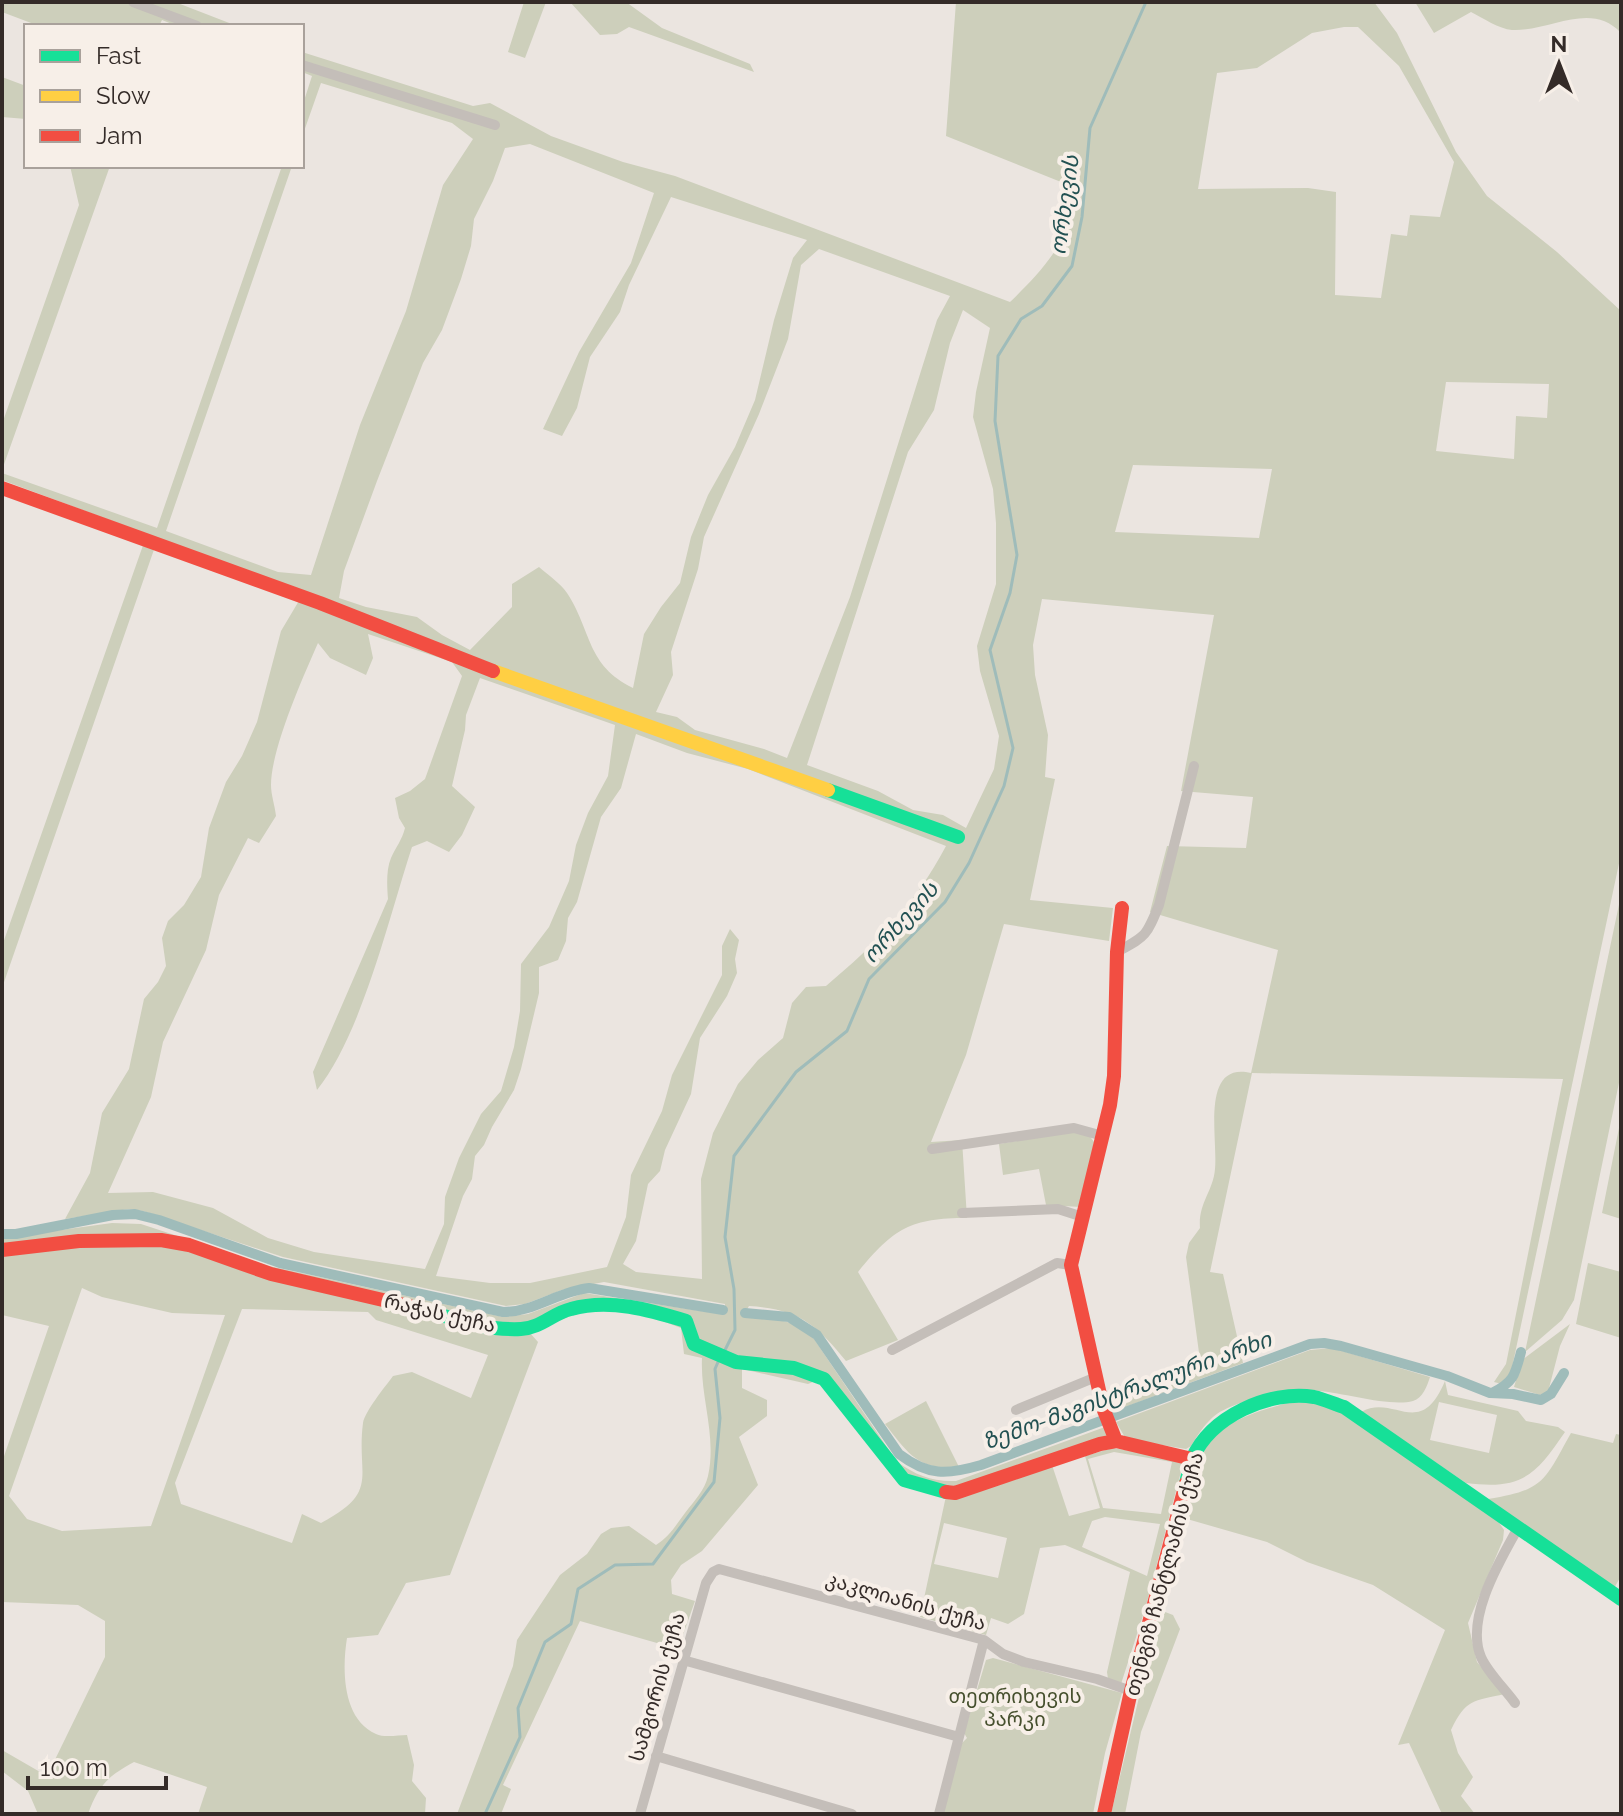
<svg xmlns="http://www.w3.org/2000/svg" width="1623" height="1816" viewBox="0 0 1623 1816" font-family="Raleway,'Noto Sans Georgian',sans-serif">
  <rect width="100%" height="100%" fill="#ebe5e0"/>
  <path fill="#cdcfbb" fill-rule="evenodd" d="M2,2h173l62,24h-60l-15,-6 -3,6h-120l-37,-14z
    M524,2h22l-21,56 -17,-6z
    M570,2h56l36,26 88,36 4,8 -125,-45 -12,7 -17,1z
    M956,2h418l23,31 59,119 31,44 70,56 64,59v543l-111,523 -8,7 -8,-2 12,-18 57,-285 -311,-6 -42,199 13,2 20,89 -131,49 -6,-20 43,-11 51,-21 -14,-103 3,-14 11,-15c-2,-25 13,-36 15,-59 3,-31 -15,-108 36,-96l27,-123 -128,-38 17,-66 79,2 7,-51 -72,-6 33,-176 -172,-16 -9,46 2,30 13,60 -3,42 10,2 -25,121 83,8 -4,33 -105,-17 -38,131 -35,87 31,-2 5,78c-56,0 -73,10 -109,54l40,68 -52,21c-30,-37 -47,-52 -97,-55l-6,10c26,2 45,2 67,17l87,129c19,13 35,20 59,19l149,-54 4,10 -155,52 -42,-8 -85,-105 -19,8 -66,-15v19l25,12v16l-28,21 19,48 -56,66 -21,14 -10,15 1,14 23,7 -17,48 -98,-28 -77,164 8,4 -10,25h-44l56,-148 4,-26 43,-65 27,-21 14,-20 10,-6 18,-2 27,19c13,-8 20,-20 29,-32 9,-12 20,-23 23,-37 9,-40 -8,-79 -6,-118l-18,-4 -3,-26c-16,-6 -32,-13 -48,-17 -36,-8 -71,7 -103,22l8,9 -88,233 -44,8 -28,52 -31,3c-5,31 -5,81 29,96 8,4 23,1 31,1l7,30 -2,16 14,17 -1,16h-227l9,-27 -73,-25c-26,14 -36,24 -46,52h-50l-10,-23 -26,-20v-21l45,26 58,-119v-36l-27,-16 -76,-3v-140l47,-136 -47,-11v-77l110,-15 29,1 128,42 234,51 25,-3 56,-21 130,20 11,-1v-8l-121,-22 -42,8 -37,14 -19,2 -223,-49 -140,-46 -14,-2 -64,10 25,-46 12,-60 27,-44 15,-70 14,-17 8,-16 -4,-28 6,-17 16,-16 17,-28 8,-49 17,-46 16,-26 15,-34 24,-91 22,-37 -145,-56 -156,450v-42l145,-412 -145,-54v-7l155,55 125,-362h10l-126,365 112,41 33,3 49,-150 46,-114 37,-126 30,-46 -21,-16 -131,-40 -19,54v-30l10,-31 -10,-4v-20l171,54 17,-3 61,33 72,26 52,14 335,126c33,-32 64,-65 66,-114l-130,-52zM1344,27h14l41,39 55,96 -14,55 -30,-2 -3,21 -16,-2 -10,64 -46,-3 1,-103 -28,-4 -110,1 19,-116 40,-5 55,-35zM530,144l124,49 -23,70 -52,89 -36,77 19,7 15,-28 13,-51 30,-45 9,-27 42,-88 136,43 -14,18 -19,62 -19,80 -20,47 -27,48 -17,42 -11,46 -19,24 -17,27 -11,54c-47,-23 -41,-57 -66,-95 -7,-10 -19,-18 -28,-26l-27,17v23l-42,43 -28,-15 -25,-18 -51,-10 -27,-9 5,-27 33,-90 46,-118 19,-33 19,-51 10,-33 3,-27 19,-38 12,-33zM819,249l131,47 -13,24 -87,277 -63,161 -23,-9 -69,-19 -18,-13 -21,-5 17,-37 -2,-23 27,-83 6,-32 55,-123 29,-75 13,-74zM963,310l27,18 -14,64 -3,25 20,72 3,34v61l-19,62 3,25 19,65 -5,33 -28,59 -23,-13 -30,-5 -35,-19 -71,-26 101,-313 26,-42 16,-67zM1446,382l103,2 -2,34 -31,-2 -2,43 -78,-8zM1133,465l139,4 -13,69 -144,-6zM368,634l84,28 10,14 -37,103 -15,12 -15,7 4,20 6,10c-3,12 -9,19 -14,30 -5,12 -4,28 -3,41l-75,173 4,18c45,-56 72,-173 95,-243l15,-6 22,11 13,-17 13,-28 -23,-21 13,-56 1,-15 14,-37 135,47 -7,51 -20,37 -12,32 -7,36 -20,46 -28,37 -1,47 -6,36 -13,44 -20,23 -22,44 -14,39 -1,27 -19,45 -111,-17 -46,-14 -55,-30 -60,-16 -45,1 43,-96 12,-55 43,-92 13,-55 29,-57 11,5 17,-27c-1,-10 -5,-21 -5,-31 0,-36 32,-108 47,-142l12,15 36,17 7,-17zM636,734l51,19 61,16 198,77c-32,60 -68,96 -120,140l-20,1 -14,16 -9,35 -25,22 -20,24 -25,49 -12,46 1,100 -66,-7 -13,-8 13,-23 12,-57 12,-13 5,-21 26,-56 9,-56 27,-42 10,-23 -2,-14 4,-19 -9,-11 -8,17v29l-50,100 -10,36 -31,64 -5,42 -19,50 -77,16h-40l-54,-7 27,-80 9,-17 3,-23 9,-11 8,-18 22,-37 7,-21 18,-76v-26l19,-7 8,-19 2,-23 9,-16 24,-85 20,-29zM82,1288l20,9 70,16 53,2 -74,211 -89,5 -35,-12 -18,-23zM242,1309l126,3 8,8 112,35 -17,43 -59,-26 -19,4c-8,11 -28,35 -30,47 -7,54 18,68 -42,100l-19,-9 -10,29 -111,-39 -6,-21z
    M1415,2h206v31c-30,-33 -72,-1 -109,-3 -13,-1 -29,-12 -41,-18l-37,21z
    M2,77l24,9v33l-24,-2z
    M70,166h40l-108,304v-46l77,-219z
    M1621,895v178l-47,227 -12,20 -37,32z
    M1621,1118v101l-19,-6z
    M1074,1131l15,4 5,7 -13,65 -35,-2 -7,-36 -36,6 -4,-31z
    M1588,1263l33,9v66l-45,-14z
    M1570,1324l-10,22 -12,46 -8,3 -26,-8 8,-27z
    M1332,1348l98,29c-3,9 -7,21 -17,24 -23,6 -69,-8 -93,-10 -26,-2 -86,8 -107,26 -9,8 -16,19 -22,29l-5,3 -60,-10 -10,-17 194,-72z
    M1445,1381l3,14 70,16 8,10 32,6 7,5c-30,44 -43,58 -99,51l-105,-71c33,-19 59,29 84,-31zM1439,1402l58,13 -8,38 -59,-13z
    M926,1401l33,66c-41,4 -51,-14 -74,-43z
    M1290,1402l27,1 22,8 159,110 6,9 -1,10 -35,83 9,39 28,32c-32,7 -39,5 -54,36l7,23 15,24 -12,19 14,18h-33l-33,-71 -11,2 47,-115 -72,-45 -66,-23 -40,-20 -80,-23c2,-18 2,-44 10,-61 16,-35 59,-46 93,-56z
    M1571,1433l42,10 3,-9 5,1v141l-8,14 -125,-91c57,-9 56,-18 83,-66z
    M1113,1448l71,12 -38,146 -25,78 -13,-5 -1,-7 23,-100 -65,-27 -25,3 -16,66 -16,10 -17,-6 -5,17 -66,-18 26,-121 106,-31 17,51 31,-8 -15,-52zM1114,1452l58,10 -11,52 -58,-6 -15,-49zM1105,1517l55,7 -13,52 -65,-29 10,-26zM944,1523l63,15 -9,40 -64,-14z
    M1160,1610l13,5 7,14 -39,103 -16,82h-14z
    M993,1658l129,35 -17,60 -12,61h-150l18,-70 6,-6 -3,-5 22,-73z"/>
  <g fill="none" stroke-linecap="round" stroke-linejoin="round">
    <path stroke="#9fbcba" stroke-width="3" d="M724,1352l11,-22 -1,-41 -9,-52 9,-81 62,-84 51,-41 22,-52 76,-77 24,-39 35,-77 9,-38 -23,-98 20,-57 7,-38 -22,-134 3,-65 23,-37 21,-13 30,-40 10,-49 8,-89 56,-126
      M485,1814l35,-77 -2,-29 27,-66 26,-18 7,-35 37,-24 38,-1 61,-82 6,-64 -5,-49 3,-7"/>
    <path stroke="#9fbcba" stroke-width="10" d="M2,1234h14l97,-19 22,-1 24,6 121,43 223,49c31,0 56,-21 86,-24l134,22
      M745,1313l44,4 28,18 82,119c29,22 48,21 82,11l329,-121 14,-1 17,3 106,30 43,17 23,1 28,6 10,-6 13,-21
      M1492,1393c22,-11 23,-18 29,-41"/>
    <path stroke="#c4beb9" stroke-width="10" d="M133,2l64,24
      M302,65l193,60
      M1117,952c29,-16 29,-15 42,-47l35,-139
      M932,1149l142,-21 29,8
      M962,1213l96,-4 25,8
      M892,1350l165,-87 14,2
      M1016,1410l80,-33
      M683,1660l276,77
      M1515,1703c-10,-14 -27,-30 -34,-46 -16,-38 18,-95 37,-129
      M656,1756l196,58
      M640,1814l66,-231 7,-11 6,-3 265,71 19,14 21,8 73,17 34,12
      M939,1814l45,-174"/>
    <path stroke="#16e098" stroke-width="14" d="M828,790l130,47
      M413,1307c34,9 71,24 108,22 20,-1 32,-16 50,-20 38,-11 79,1 115,12l8,23 42,18 58,6 30,11 80,101 42,12
      M1186,1483c2,-7 3,-17 6,-24 19,-43 77,-69 122,-62 10,2 20,7 30,10l277,192"/>
    <path stroke="#ffcf43" stroke-width="14" d="M493,671l335,119"/>
    <path stroke="#f24e42" stroke-width="14" d="M2,488l318,115 173,68
      M2,1250l77,-9 82,-1 28,5 82,29 142,33
      M1116,1441l-13,-33 -32,-143 39,-160 4,-29 3,-124 5,-44
      M946,1492l9,1 145,-49 16,-3 76,18
      M1104,1814l27,-123 55,-208"/>
  </g>
  <g text-anchor="middle" stroke-width="8" stroke-linejoin="round" paint-order="stroke">
    <g font-size="20" fill="#342b28" stroke="#f7efe8">
      <text transform="translate(440 1313) rotate(13)" y="7">რაჭას ქუჩა</text>
      <text transform="translate(1164 1574) rotate(-75)" y="7">თენგიზ ჩანტლაძის ქუჩა</text>
      <text transform="translate(906 1601) rotate(16)" y="7">კაკლიანის ქუჩა</text>
      <text transform="translate(657 1687) rotate(-74)" y="7">სამგორის ქუჩა</text>
    </g>
    <g font-size="20" fill="#46502e" stroke="#f7efe8">
      <text x="1015" y="1703">თეთრიხევის<tspan x="1015" dy="23">პარკი</tspan></text>
    </g>
    <g font-size="22" font-style="italic" fill="#225152" stroke="#f7efe8">
      <text transform="translate(1064 205) rotate(-82)" y="8">ორხევის</text>
      <text transform="translate(900 922) rotate(-48)" y="8">ორხევის</text>
      <text transform="translate(1127 1390) rotate(-20)" y="8">ზემო-მაგისტრალური არხი</text>
    </g>
  </g>
  <rect width="1623" height="1816" fill="none" stroke="#342b28" stroke-width="8"/>
  <rect x="24" y="24" width="280" height="144" fill="#f7efe8" stroke="#a9a19b" stroke-width="2"/>
  <rect x="40" y="50" width="40" height="12" fill="#16e098" stroke="#a9a19b" stroke-width="2"/>
  <text x="96" y="64" font-size="24" fill="#342b28">Fast</text>
  <rect x="40" y="90" width="40" height="12" fill="#ffcf43" stroke="#a9a19b" stroke-width="2"/>
  <text x="96" y="104" font-size="24" fill="#342b28">Slow</text>
  <rect x="40" y="130" width="40" height="12" fill="#f24e42" stroke="#a9a19b" stroke-width="2"/>
  <text x="96" y="144" font-size="24" fill="#342b28">Jam</text>
  <g transform="translate(1559 64)" stroke="#f7efe8" stroke-width="6" paint-order="stroke">
  <path d="M0-6L14 30L0 20L-14 30Z" fill="#342b28"/>
  <text y="-12" font-size="22" font-weight="bold" text-anchor="middle" fill="#342b28">N</text>
  </g>
  <path d="M28 1776v12h138v-12" fill="none" stroke="#342b28" stroke-width="4"/>
  <text x="40" y="1776" font-size="24" fill="#342b28" stroke="#f7efe8" stroke-width="6" paint-order="stroke">100 m</text>
</svg>
